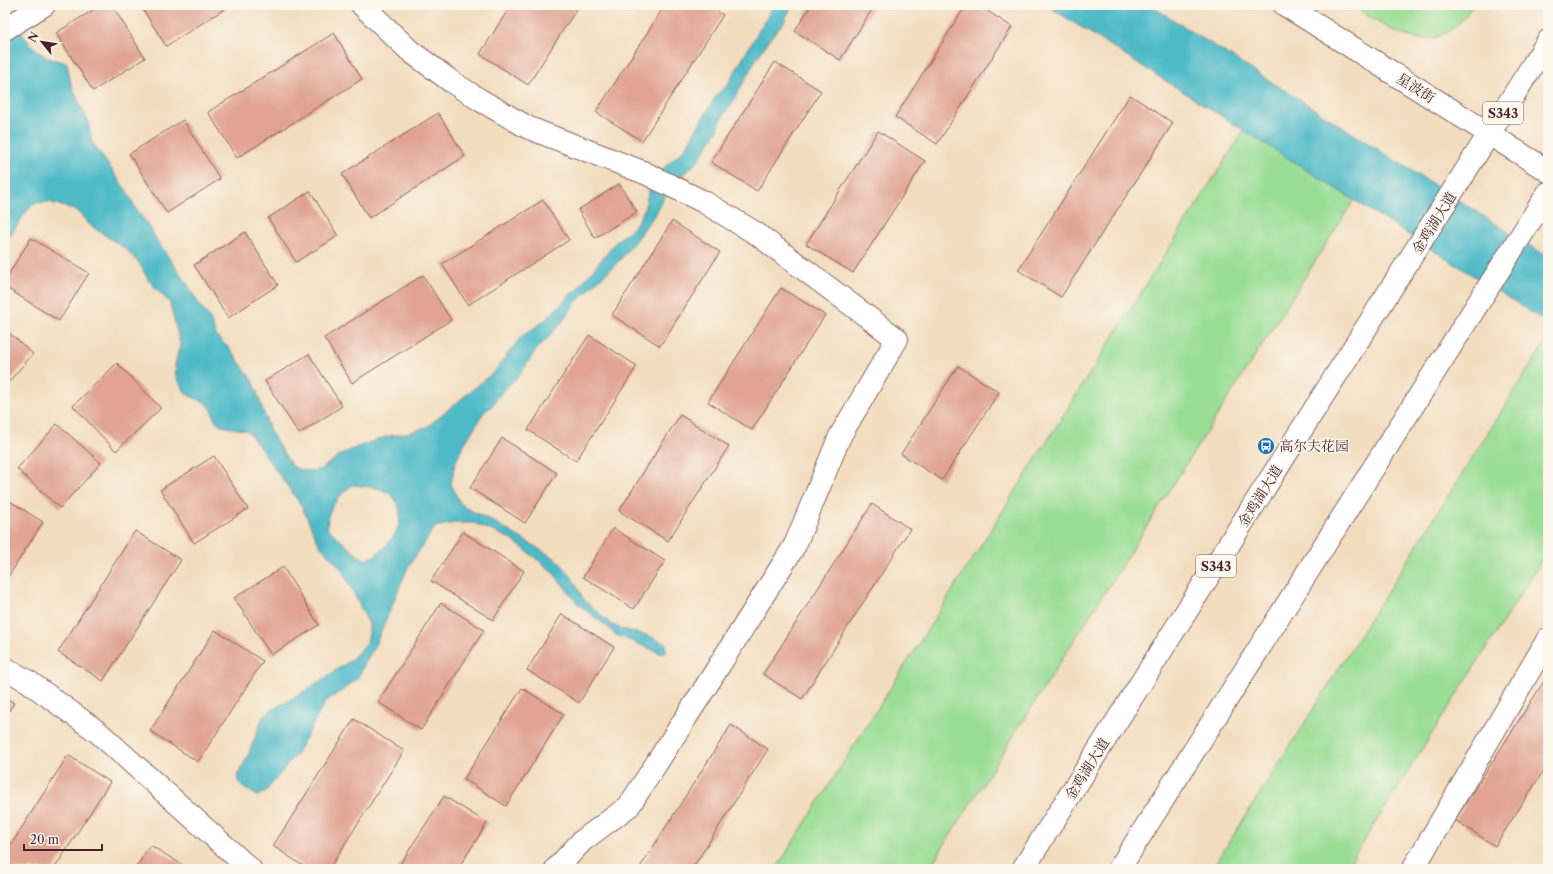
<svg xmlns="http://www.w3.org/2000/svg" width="1553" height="874" viewBox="0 0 1553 874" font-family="'Libre Caslon Text','Noto Serif SC',serif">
  <rect width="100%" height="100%" fill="#fbf7ec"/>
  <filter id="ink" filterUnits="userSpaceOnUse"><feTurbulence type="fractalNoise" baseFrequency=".025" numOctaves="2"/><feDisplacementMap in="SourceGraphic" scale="8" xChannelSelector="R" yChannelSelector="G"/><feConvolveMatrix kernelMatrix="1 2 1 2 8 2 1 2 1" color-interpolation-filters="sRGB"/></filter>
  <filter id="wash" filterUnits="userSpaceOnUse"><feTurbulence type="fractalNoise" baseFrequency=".012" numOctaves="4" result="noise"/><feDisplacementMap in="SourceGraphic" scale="16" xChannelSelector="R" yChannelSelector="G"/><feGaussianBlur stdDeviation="0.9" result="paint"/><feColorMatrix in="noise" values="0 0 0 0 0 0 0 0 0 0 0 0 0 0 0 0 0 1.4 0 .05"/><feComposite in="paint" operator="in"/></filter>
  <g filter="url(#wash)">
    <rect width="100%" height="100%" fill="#f3ddbf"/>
    <path fill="#9ade95" stroke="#727e60" d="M1352,5h121c-37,58 -77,30 -121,0z
      M1244,130l110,70 -425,669h-153z
      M1548,338v213l-202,318h-134z"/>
    <path fill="#4ebac8" stroke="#4c6c7a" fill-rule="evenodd" d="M774,5h18l-8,17 -13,15 -16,24 -25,46 -7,8 -6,16 -16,25 -6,8 -24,20 -15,29 -36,47 -44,42 -17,24 -23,24 -17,26 -16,14 -11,16 -8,6 -21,34 -8,18 -4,20 8,17 7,7 28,14 62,37 14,15 14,26 28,25 10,4 27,7 17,8v9h-6l-46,-19 -4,-5 -32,-25 -26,-33 -41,-32 -37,-16h-20l-19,4 -27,40 -31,74 -19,36 -15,13 -17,11 -29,52 -31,38 -8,5 -17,-10 -4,-10 10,-18 16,-41 8,-7 28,-15 52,-35 15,-16 3,-10v-10l-28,-56 -21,-22 -19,-41 -53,-74 -26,-5 -8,-7 -2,-10 -8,-7 -18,-8 -10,-18 -1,-11 5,-21 -10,-41 -21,-22 -10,-18 -13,-14 -35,-23 -14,-15 -27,-9h-9l-10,3 -26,38v-24l3,-5 -3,-12v-81l3,-14 -3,-7v-89l25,33 17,14 20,5 4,21 17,38 4,20 36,51 9,18 12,15 10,18 27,38 16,27 7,8 8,20 14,13 23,33 16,48 21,34 9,5 11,1 11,-2 16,-13 19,-9 28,-10 22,-4 20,-6 67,-55 27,-35 23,-16 38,-38 35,-42 17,-14 10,-17 5,-21 5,-9 6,-9 25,-22 32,-55 9,-7zM353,485c13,2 32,1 41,13 18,22 -7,54 -28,62l-9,-5 -30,-27c1,-20 10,-32 26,-43z
      M1046,5h104l398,252v66z"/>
    <g id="blocks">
      <path fill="#e1a493" d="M101,5h11l33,53 -52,33 -37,-58z
        M140,5h91l-65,41z
        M511,5h68l-51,80 -48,-31z
        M665,5h42l16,10 -81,126 -46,-29z
        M811,5h64l-35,55 -45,-29z
        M966,5h12l34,22 -75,117 -42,-27z
        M334,33l28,46 -125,79 -29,-46z
        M775,62l46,29 -64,100 -46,-29z
        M1130,95l43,28 -112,174 -43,-27z
        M438,113l27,43 -96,62 -27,-44z
        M183,120l37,59 -53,34 -38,-59z
        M878,131l47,30 -72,112 -47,-29z
        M619,184l18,28 -42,26 -17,-28z
        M310,191l28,45 -42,26 -28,-44z
        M543,200l26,40 -101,65 -26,-41z
        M672,221l48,31 -60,94 -48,-31z
        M245,232l33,53 -50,33 -34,-53z
        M31,238l58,35 -30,48 -54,-34v-7z
        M423,275l28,45 -99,63 -28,-45z
        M781,288l44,27 -73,115 -44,-28z
        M5,329l28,25 -28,32z
        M589,335l48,31 -61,95 -48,-31z
        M309,354l33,52 -43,28 -34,-53z
        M117,363l44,45 -45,43 -43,-45z
        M958,366l41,26 -57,88 -41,-26z
        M680,415l49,31 -61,95 -49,-30z
        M57,424l44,39 -41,45 -43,-39z
        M502,438l55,35 -32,50 -55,-35z
        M214,456l34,53 -54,34 -34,-53z
        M5,498l38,24 -38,60z
        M872,504l38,25 -108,170 -39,-25z
        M613,528l52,33 -31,48 -51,-32z
        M135,531l46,29 -78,121 -45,-29z
        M463,532l61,39 -31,49 -62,-39z
        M283,567l36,58 -48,30 -37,-57z
        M441,603l43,27 -63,100 -43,-28z
        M562,614l52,33 -35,56 -52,-33z
        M215,630l48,31 -65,101 -48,-31z
        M1548,675v89l-53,82 -40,-26z
        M522,688l42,26 -58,92 -42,-27z
        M5,697l9,6 -9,14z
        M354,719l50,32 -75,118h-21l-35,-23z
        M731,725l37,24 -76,120h-53z
        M68,755l42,27 -56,87h-49v-15z
        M444,796l43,27 -29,46h-61z
        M150,845l39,24h-54z"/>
    </g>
  </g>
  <g filter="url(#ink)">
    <use href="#blocks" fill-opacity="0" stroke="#85625f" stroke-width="1"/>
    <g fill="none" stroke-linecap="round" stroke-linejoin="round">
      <g stroke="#85625f" stroke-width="24">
        <path id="minor" d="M362,5l48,46 42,31 28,18 49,28 116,45 59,29 53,32 140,105 -57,97 -45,109 -90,143 -76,118 -47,35 -26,28
          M5,29l39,-24
          M5,668l24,14 70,51 151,136
          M1413,869l135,-230"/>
      </g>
      <g stroke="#85625f" stroke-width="24">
        <path id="tertiary" d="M1285,5l263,166"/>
      </g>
      <g stroke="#85625f" stroke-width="24">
        <path id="primary" d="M1023,869l525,-828
          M1119,869l429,-676"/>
      </g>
      <use href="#minor" stroke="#fff" stroke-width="22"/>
      <use href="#tertiary" stroke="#fff" stroke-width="22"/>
      <use href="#primary" stroke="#fff" stroke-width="22"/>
    </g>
  </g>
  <defs>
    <g id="bus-disc" transform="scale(0.9)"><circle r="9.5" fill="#1f6fb2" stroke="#fbf7ec"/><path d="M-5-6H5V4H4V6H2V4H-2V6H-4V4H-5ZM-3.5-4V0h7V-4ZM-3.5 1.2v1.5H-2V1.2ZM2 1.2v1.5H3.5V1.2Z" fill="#fff"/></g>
  </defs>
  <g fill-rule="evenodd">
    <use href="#bus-disc" x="1266" y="446"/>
  </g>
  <g text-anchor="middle" stroke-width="3" stroke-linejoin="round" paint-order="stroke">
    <g fill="#fbf7ec" stroke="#7f6065" stroke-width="1">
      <rect x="1483" y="102" width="40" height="22" rx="3"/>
      <rect x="1196" y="555" width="40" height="22" rx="3"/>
    </g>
    <g font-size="13" font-weight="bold" fill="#4a1f2b">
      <text x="1503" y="118">S343</text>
      <text x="1216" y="571">S343</text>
    </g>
    <g font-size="14" fill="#4a1f2b" stroke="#fbf7ec">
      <text transform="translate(1416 88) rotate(32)" y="5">星波街</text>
      <text transform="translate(1434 223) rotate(-58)" y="5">金鸡湖大道</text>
      <text transform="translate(1260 496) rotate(-58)" y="5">金鸡湖大道</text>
      <text transform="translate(1087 769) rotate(-58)" y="5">金鸡湖大道</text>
    </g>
    <g font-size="14" fill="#4a1f2b" stroke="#fbf7ec" text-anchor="start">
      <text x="1279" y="451">高尔夫花园</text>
    </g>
  </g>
  <rect width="1553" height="874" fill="none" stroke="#fbf7ec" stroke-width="20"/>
  <g transform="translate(42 42) rotate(300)" stroke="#fbf7ec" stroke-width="3" paint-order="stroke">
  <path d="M0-3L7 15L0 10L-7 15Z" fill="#4a1f2b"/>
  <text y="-6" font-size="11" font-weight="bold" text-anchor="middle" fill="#4a1f2b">N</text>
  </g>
  <path d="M24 844v6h78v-6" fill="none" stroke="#4a1f2b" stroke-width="2"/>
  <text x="30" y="844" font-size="12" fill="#4a1f2b" stroke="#fbf7ec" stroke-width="3" paint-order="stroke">20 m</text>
</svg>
